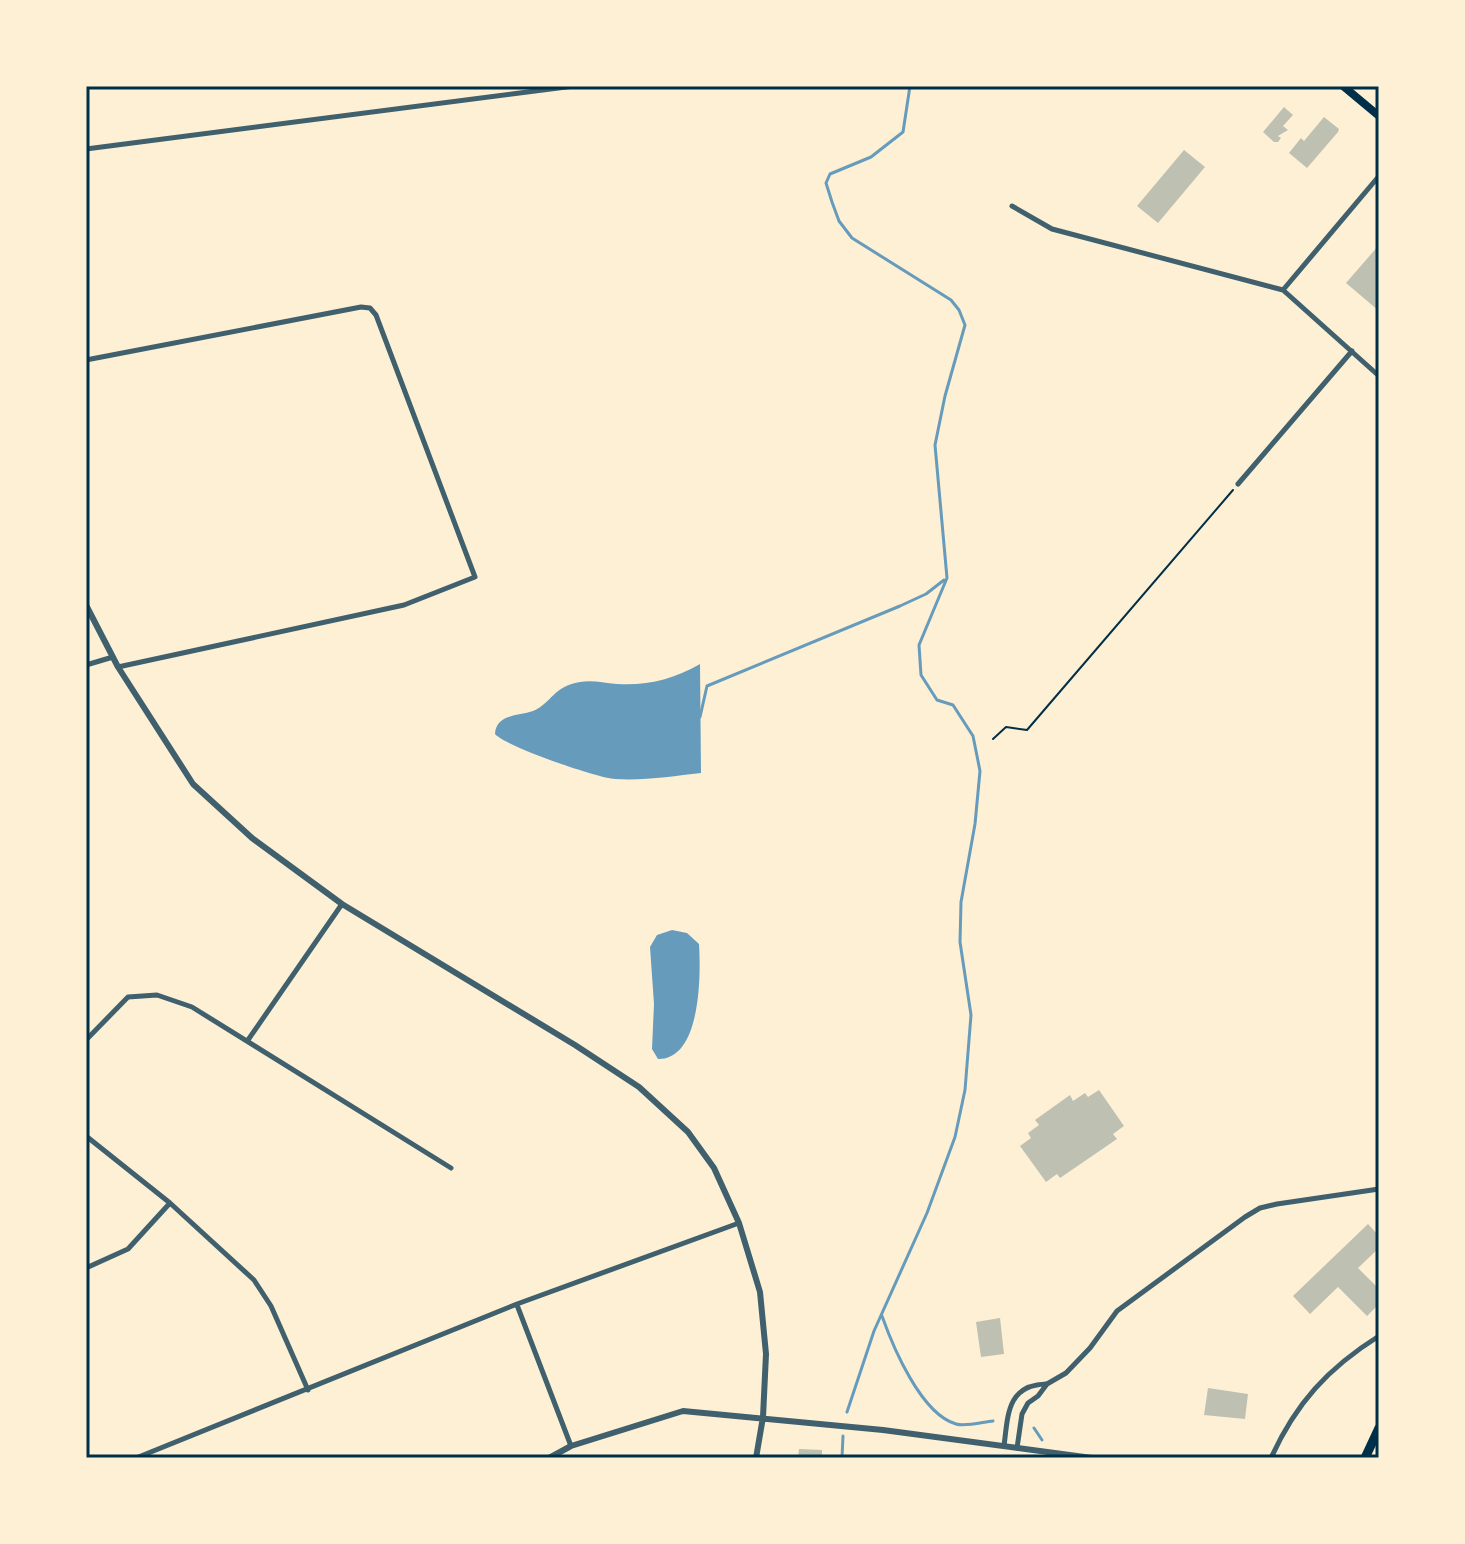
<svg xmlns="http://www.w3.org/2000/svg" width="1465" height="1544" viewBox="0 0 1465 1544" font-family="'Public Sans',sans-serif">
  <rect width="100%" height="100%" fill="#fdf0d5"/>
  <path fill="#669bbc" d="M700,664l1,109c-28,3 -57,8 -86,6 -18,-1 -110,-33 -120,-45 1,-20 23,-18 38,-23 19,-8 19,-24 47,-29 13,-2 23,1 37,2 30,2 57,-5 83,-20z
    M672,930l15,3 12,11c2,31 2,116 -41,115l-6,-10 2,-45 -4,-57 7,-12z"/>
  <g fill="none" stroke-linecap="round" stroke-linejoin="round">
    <path stroke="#669bbc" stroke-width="3" d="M696,716l4,1 7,-31 193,-80 26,-12 18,-14
      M882,1316c11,31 39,98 74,108 9,3 27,-2 37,-3
      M847,1412l27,-81 53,-118 28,-76 10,-47 6,-75 -11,-73 1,-40 14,-78 5,-53 -7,-35 -20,-31 -16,-5 -16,-25 -2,-30 28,-67 -12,-133 10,-49 20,-71 -6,-15 -8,-10 -99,-62 -13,-17 -7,-19 -6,-19 4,-9 41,-17 32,-25 7,-46
      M1034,1428l8,12
      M842,1458l1,-22"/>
  </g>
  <path fill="#bec0b2" d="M1284,107l9,8 -10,11 5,4 -10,6 3,2 -3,4h-4l-11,-10z
    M1324,117l15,12 -1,3 -31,36 -18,-15 12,-15 3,3z
    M1184,150l21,17 -47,56 -21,-17z
    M1379,245v66l-33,-28z
    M1099,1090l25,36 -11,8 4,5 -57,39 -3,-4 -11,8 -26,-36 11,-8 -3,-5 11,-8 -4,-5 35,-25 3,6 12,-8 3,4z
    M1368,1224l11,12v12l-21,20 21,21v15l-12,12 -29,-29 -28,27 -17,-18z
    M1000,1318l4,36 -23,3 -5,-35z
    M1208,1388l40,6 -3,25 -41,-4z
    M799,1449l23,1v8h-24z"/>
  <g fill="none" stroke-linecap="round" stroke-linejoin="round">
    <path stroke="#003049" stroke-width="2" d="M993,739l13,-12 21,3 206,-240"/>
    <path stroke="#3f606c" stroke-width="5" d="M86,149l488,-63
      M1012,206l40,23 231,61 96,86
      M1283,290l96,-114
      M86,360l275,-53 9,1 6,7 99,262 -71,28 -286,62
      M1238,484l114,-133
      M86,665l27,-8
      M86,1040l42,-43 29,-2 35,12 259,161
      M248,1040l94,-136
      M86,1136l84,67 84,77 17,26 37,84
      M86,1268l42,-19 42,-46
      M517,1305l54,141
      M1004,1446c4,-31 3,-61 42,-62
      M1017,1448l5,-34 6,-11 10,-7 9,-12 19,-11 24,-25 27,-37 128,-94 15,-9 17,-4 102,-15
      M136,1458l381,-154 222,-81
      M1271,1458c25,-55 57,-90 108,-122"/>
    <path stroke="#3f606c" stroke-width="6" d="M86,605l32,62 75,117 59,54 90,66 233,141 64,42 49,45 26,36 25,55 21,69 6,62 -3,63 -7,41
      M549,1458l22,-12 112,-35 200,19 209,28"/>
    <path stroke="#003049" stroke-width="8" d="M1343,86l36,30"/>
    <path stroke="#003049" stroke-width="9" d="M1365,1458l14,-30"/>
  </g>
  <rect width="1465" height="1544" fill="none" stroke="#fdf0d5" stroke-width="176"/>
  <rect x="88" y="88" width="1289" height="1368" fill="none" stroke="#003049" stroke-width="3"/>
</svg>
